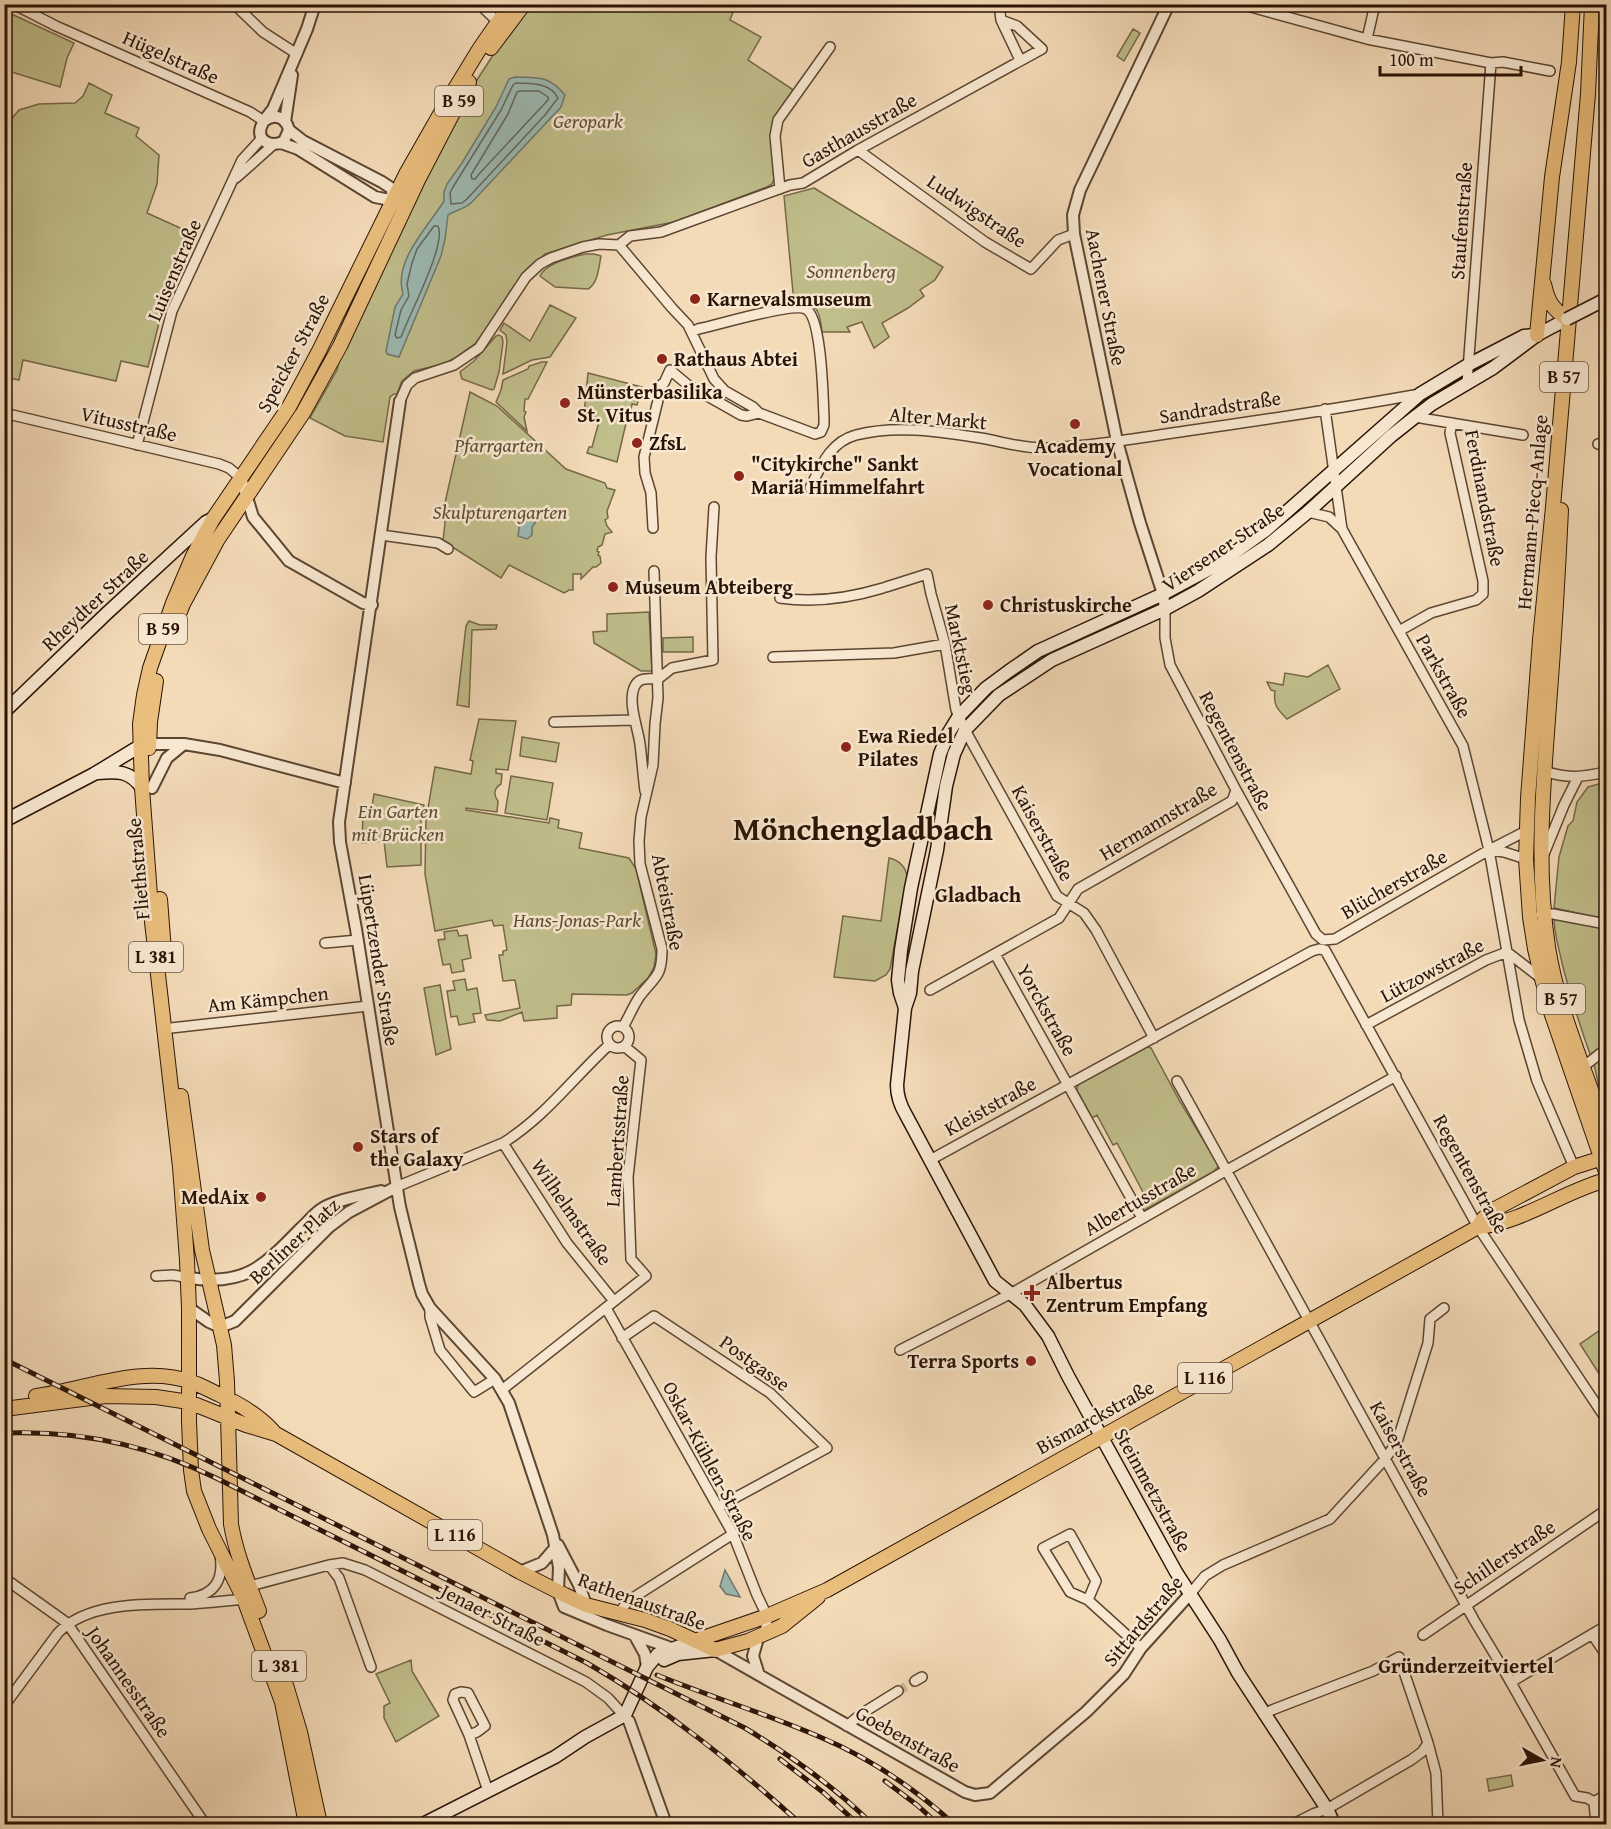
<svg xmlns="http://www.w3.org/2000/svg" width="1611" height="1829" viewBox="0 0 1611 1829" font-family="'Gentium Book Plus',serif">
  <rect width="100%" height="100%" fill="#f4dbb8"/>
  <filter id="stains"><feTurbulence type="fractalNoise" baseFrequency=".00333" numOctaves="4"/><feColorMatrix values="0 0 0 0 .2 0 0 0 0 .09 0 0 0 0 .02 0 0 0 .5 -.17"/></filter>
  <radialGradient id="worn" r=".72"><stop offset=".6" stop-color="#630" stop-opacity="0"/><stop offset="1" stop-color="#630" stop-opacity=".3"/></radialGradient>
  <path fill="#c0be8b" stroke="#756848" stroke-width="1.5" d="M531,5h167l35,7 -3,8 31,17 -13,23 44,29 1,4 -22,43 3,43 -2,5 -5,3 -93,35 -67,13 -62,19 -19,18 -50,71 -21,15 -12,6 -29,7 -12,10 -5,13h-3l-4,3 -7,45 -38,-6 -35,-18 27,-48 3,-13 62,-131 73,-143 33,-51z
    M5,11l69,32 -7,15 -7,29 -55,-17z
    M1133,29l7,4 -16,28 -7,-5z
    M89,83l23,12 -7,18 34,15 -3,8 23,19 -2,29 -10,29 49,22 -32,68 -16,64 -27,-6 -5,20 -93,-21 -4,20 -10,-2 2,-7 -7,-1 1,-248 3,1 11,-13 20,-6 36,-1 8,-7z
    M814,188l129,79 -8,13 -15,10 4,6 -16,12 -26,15 7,14 -15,11 -12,-26 -15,5 3,5h-28c-2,-21 -5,-31 -28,-29l-10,-107z
    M585,254h9l7,2c-2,10 -3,28 -13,33l-33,-2 -15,-11c6,-13 31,-19 45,-22z
    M550,305l26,13 -26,39 -18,3 -29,14 4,-32 -1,-7 -6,-5 4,-7 26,18z
    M499,335l3,2 1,5 -4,30 -5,17 -2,1 -30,-11 -2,-7 14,-11 22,-25z
    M542,362h5l-19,37h-3l-1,12 2,1 -2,5 3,14 -31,-29 5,-12 2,-10 25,-11 1,-3z
    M588,373l54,14 -5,18 -5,-1 -3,15h-2l-10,43 -30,-9 2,-6h3l8,-29 -16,-4z
    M470,392l27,14 69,63 39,14 2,5 8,2 -8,21 1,7 -3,2 2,6 5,6 -7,2 -3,11 -4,2 -1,4 2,1 -1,3 2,1 1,7 -5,4h-3l-12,12v-5h-8v16h-4l-5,3 -55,-28 -8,13 -58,-37 2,-18 -1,-16z
    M649,612l3,59h-11l-47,-28 -1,-11 14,-1v-17z
    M469,621l11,4h17l-1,4 -24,1 -3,77 -12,-2 9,-79z
    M693,637v15h-30v-14z
    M1328,665l12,24 -53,30c-10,-10 -14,-14 -12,-28l-4,-1 -4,-8 16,3 2,-12 23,4z
    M479,719l37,2 -8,49 -12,-1v4l6,1 -1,10c-7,4 -8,11 -3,17l-1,11 -31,-4v2l83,13 1,-5 9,2 -1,8 24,5 -3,15 50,10 7,11 20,85 -2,13 -6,11 -16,15 -5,2 -55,-1 -1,11 -14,1v12l-33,3 -2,-9 -22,9 -13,-1 -2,-5 35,-7 -5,-28 -12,1 -4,-26h4v-4l4,-1 -4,-25 -9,1 -2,-6 -57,11 -10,-57 1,-54 9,-53 36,7 2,-13 -3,-1z
    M522,737l37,6 -3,19 -36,-6z
    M511,776l42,7 -6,37 -42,-7z
    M1606,782v92c-5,17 1,25 0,42l-10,1 -42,-9 5,-51 9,-31 5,-5 4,-19 11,-15z
    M374,794l50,11 -3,15v45l-34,2 -3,-26 -22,2 1,-31h8z
    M889,858c10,2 17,9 18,19l-17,92 -4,6 -11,6 -41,-4 9,-61 38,5z
    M1554,918l52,10v117l-15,12c-11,-31 -21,-62 -29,-94 -3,-15 -8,-29 -8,-45z
    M457,930l2,6 8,-1 4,23 -9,2 2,11 -12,2 -2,-9 -7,1 -5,-25 7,-1 -1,-7z
    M465,979l2,11 10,-2 4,25 -8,1 2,8 -16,3 -2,-9 -6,1 -4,-26 8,-1 -2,-9z
    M440,985l11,64 -15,6 -12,-67z
    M1147,1047l4,1 28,52 40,66 -6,6 -72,40 -5,-10 9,-6 -28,-53 -4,2 -16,-30 -5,3 -15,-28 1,-6z
    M1606,1054v52l-6,-14 -6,-28z
    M1606,1326v56l-1,1 -25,-39z
    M411,1660l1,11 27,45 -43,26 -12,-24v-12l6,-3 -14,-29z
    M1511,1775l2,11 -24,5 -2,-12z"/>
  <path fill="#9cbab4" stroke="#6e776e" stroke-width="1.5" d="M515,77c23,1 33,-2 50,18l-4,12 -89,95c-8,8 -15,7 -24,13l-3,24 -4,17 -42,101 -12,-3 -1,-3 9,-44 8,-13c-10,-33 25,-67 41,-93v-9l3,-8 15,-21 34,-56 13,-28z
    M527,511l8,3 2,6 -5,7v8l-5,4 -9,-3 2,-14z
    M725,1570l15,27 -14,-3 -6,-8z"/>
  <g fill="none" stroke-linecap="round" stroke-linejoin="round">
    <path stroke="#63665d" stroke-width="1.5" d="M516,83c16,1 34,-1 42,15l-13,17 -78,84 -5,4 -11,1 -1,-11 3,-6 48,-77 12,-25z
      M520,91h19l9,6v3l-69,74 -4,5h-3l-1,-4 37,-61 9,-22z
      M434,226h4c9,18 -29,89 -37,111l-4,1 -2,-3 6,-25 8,-14 -2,-12 5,-21 5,-14z"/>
    <path stroke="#ccb394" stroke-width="9" stroke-dasharray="9 4.5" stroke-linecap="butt" d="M898,1691l17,-10"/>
    <g stroke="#5c4532" stroke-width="12">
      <path id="minor" d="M13,4l43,22 194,86 14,9
        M234,4l29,28 34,22
        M479,4l19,18
        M1240,4l127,35 124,24 12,-1 47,9
        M1001,20l19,40
        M1367,39l8,-35
        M858,150l127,92 46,27 27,-29 16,-6
        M236,178l37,-33
        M780,189l-5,-53 3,-16 52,-73
        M619,245l11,-9 31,-4 129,-47 13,-2 55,-33 184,-101 -25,-23 -16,-6 -1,-8 4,-8
        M692,332l6,-3c20,-4 94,-27 108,-20 16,9 17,89 18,108v8l-3,7
        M1467,383l24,-320
        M400,401l7,-16 8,-7 39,-13 25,-17 47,-71 14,-13 11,-6 32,-11 16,-3 20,1 53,63 16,17 26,54 11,12 28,16 6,6
        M1325,409l17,120 121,217 26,104 30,170 18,61 37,86
        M4,413l215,51 10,4 12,10
        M1415,417l108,18
        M1598,444l8,1
        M137,445l35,-134 70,-151 20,-22
        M810,488c11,-22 20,-46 46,-53 38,-10 80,-4 118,2 24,3 47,12 72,11 46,-2 94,-10 140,-17 78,-11 156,-23 234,-37
        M1308,512l21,5 13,12
        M653,528l-2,-35 -6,-20 -1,-16 18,-73 2,-1 6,-13 18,15 53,30 6,1 12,-3 56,21 6,-2
        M381,535l57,8 10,6
        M886,587l41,-13 4,20 14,50 11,66 9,20 92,166 27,17 12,17 58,108
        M780,598c35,5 70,0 103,-10
        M1165,609v29l5,27 66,125 80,144 7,6 12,-1 154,-89 37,-19
        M1399,631l32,-18 45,-13 7,-6v-13l-33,-148 2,-10
        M773,657l121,-4 51,-9
        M658,679l14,-11 41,-8 -2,-103 3,-50
        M554,722l80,-2
        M1544,771c23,8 39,6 62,1
        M645,791c-2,-15 -3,-31 -5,-47 -2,-16 -14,-45 -4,-60 5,-7 14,-5 22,-5
        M1491,850l13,2 22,7
        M1544,854l20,-49 14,-28
        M1541,914h12l53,10
        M325,943l33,-3
        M1507,952l35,27
        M995,954l147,264
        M930,990l129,-72 19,-29 154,-88 4,-11
        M1366,1025l120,-65 21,-8
        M607 1037a11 11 0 1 1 22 0a11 11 0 1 1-22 0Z
        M623,1027c6,-10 10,-21 17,-31 15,-20 22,-18 22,-47l-22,-85 -1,-23 2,-24 12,-52 2,-41 3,-26 -4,-127
        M171,1028l197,-22
        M1583,1067l23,-18
        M1177,1081l297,539 27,45 74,131 12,2 7,4 2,22
        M503,1143l64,100 46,57
        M930,1160l382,-209 7,-2 6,1 153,277 128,192
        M396,1187l107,-44c42,-26 71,-66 107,-99
        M156,1276l17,-1 16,3
        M430,1308v9l10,33 34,42 21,-13
        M606,1308l127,226 24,61 10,21 -1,12 -4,7
        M622,1338l32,-22 3,2 113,75 57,55 -109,59
        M900,1350l112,-57 208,-119 176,-98
        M503,1389l143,-113 -15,-17 -3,-82 13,-117 -17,-14
        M329,1565l10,13 32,89
        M4,1578l63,45 138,201
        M250,1586l79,-21 14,-2 22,7 221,112 22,16 20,22
        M1190,1594l15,-18 18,-11 107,-46 55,-60 12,-17 31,-99 2,-24 14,-11
        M190,1598c25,-3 34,-19 30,-43
        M1088,1600l8,-19 -26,-47 -27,14 27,44 18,8 53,48
        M620,1614l2,-5 6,-8 105,-67
        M1592,1634l14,21
        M1423,1635l183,-125
        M915,1681l7,-4
        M1511,1682l95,-56
        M4,1706l54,-73c30,-32 90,-29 131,-29 19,-1 37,-3 55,-5
        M1265,1713l12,-5 96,-37 26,-14 29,86 8,30 2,51
        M847,1726l14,-12 37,-23
        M469,1735l8,-3 8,-6 -17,-33 -7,-1 -6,2 -2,6 16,35 19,56
        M1594,1802l12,-7
        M1293,1824l20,-10 14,-5 84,-49 11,-8 6,-9"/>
    </g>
    <g stroke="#5c4532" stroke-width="14">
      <path id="tertiary" d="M264,121c11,-8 22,-4 25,9l-5,11c-11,7 -28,1 -23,-14 2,-6 8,-13 12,-18l34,-80 8,-25
        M285,122l7,-47
        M289,130l14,11 79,41 9,6 3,11
        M281,143l17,6 77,48 10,2h9l12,6
        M400,401l-61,421 1,20 16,87 44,278 19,77 3,10 8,14 65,71 14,24 44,132 6,32 -1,24 6,16 43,18 64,23h5
        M241,478l12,39 36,44 74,42 9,2
        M1165,609l-2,-15 -23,-71 -23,-82 -43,-207 -1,-19 7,-25 89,-186
        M149,744h35l36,6 125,33
        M152,788l15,-30 17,-14
        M189,1278c56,8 74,-11 111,-49 7,-6 13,-14 20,-19 13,-10 45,-15 61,-19
        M189,1308l20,14 11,5 15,-6 94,-94 20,-15 47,-25
        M558,1545l21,40 7,20
        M520,1572l22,-9 13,-15
        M635,1636l10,18 2,13
        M758,1638l-5,18 6,19
        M712,1650h3l250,142 10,3 15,-2 96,-81 38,-38 17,-26 49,-54
        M629,1721l37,103"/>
    </g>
    <g stroke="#2a1306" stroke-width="15">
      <path id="secondary" d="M4,712l102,-98 100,-92 6,-3
        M98,773c20,-2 32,-2 44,15
        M4,821l90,-47 46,-28
        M905,1008l-5,-15 -2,-13 3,-30 10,-62 29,-134 8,-20 11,-18 27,-28 23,-17 29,-20 125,-57 54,-29 49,-35 154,-136 48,-29 56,-29 10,-1
        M664,1660l14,-6 37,-4
        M423,1824l132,-67 30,-20 40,-22 22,-48 11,-13 39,-14
        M1334,1824l-7,-15 -89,-136 -18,-33 -44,-68 -108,-196 -20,-40 -23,-31 -30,-24 -89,-166c-6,-10 -9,-19 -9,-30l8,-77 5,-15 2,-22 25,-121 9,-64 8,-32 11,-24 34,-35 53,-35 113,-51 33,-18 70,-46 40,-33 83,-76 24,-19 17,-13 61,-36 44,-33 30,-16"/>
    </g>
    <g stroke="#2a1306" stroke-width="16">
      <path id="primary" d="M1592,4l-4,90 -35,413 -13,133 -12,158 -2,61 4,58 5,32 7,30 9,33 55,160
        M491,48l33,-44
        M1544,284c4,18 8,24 23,35
        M1537,335l15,-158 17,-115 4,-58
        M1561,510c-3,65 -7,131 -12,196 -6,80 -13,161 -1,241 10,64 39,125 58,187
        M171,634l12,-30 35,-65 85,-126 37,-67 78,-166 51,-98
        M149,748l1,-26 6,-41
        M160,899l4,52
        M181,1096l21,154 22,95 3,36 4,143c5,30 17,58 28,87
        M1478,1227l5,-8 12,-10 79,-42 19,-6 13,-3
        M36,1396c49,-6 106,-32 155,-14 10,3 20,9 29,13 20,9 39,21 53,36
        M4,1409l102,-13 50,1 33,5 57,23 30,9 244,138 45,23 21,10 59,15 25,9 45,21 33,-9 34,-15 36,-29
        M697,1640l70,-24 60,-26 651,-363c46,-5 84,-35 128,-47
        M286,1685l14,47 20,92
        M306,1824l-24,-122 -38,-103 -35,-70 -15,-38 -3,-21 -2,-49v-113l-2,-48 -7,-93 -28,-245 -10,-134 -2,-64 4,-29 6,-27 23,-65 20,-47 20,-37 76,-112 30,-56 87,-177 41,-72 33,-54 18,-26 14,-18"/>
    </g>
    <use href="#minor" stroke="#f8e8d1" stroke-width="9"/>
    <use href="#tertiary" stroke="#f8e8d1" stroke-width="10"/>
    <use href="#secondary" stroke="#f8e8d1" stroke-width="12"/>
    <use href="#primary" stroke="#eabe7c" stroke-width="14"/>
    <g stroke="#2a1306" stroke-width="5">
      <path id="rail" d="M4,1359l120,60 621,309c46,28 89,58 127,96
        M4,1433c75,-3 145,12 212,45l371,185c78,45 147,101 214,161
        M657,1675c54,22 110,39 163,62 50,21 95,52 134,87
        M780,1759l44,34 34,31
        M885,1781l32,24 21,19"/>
    </g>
    <use href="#rail" stroke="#f8e8d1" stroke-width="3" stroke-dasharray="9" stroke-linecap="butt"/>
    <g stroke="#2a1306" stroke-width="15" stroke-linecap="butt">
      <path id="secondary-bridge" d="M1567,319l39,-20"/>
    </g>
    <use href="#secondary-bridge" stroke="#f8e8d1" stroke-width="12"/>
  </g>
  <g fill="#8f2418" stroke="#f8e8d1" stroke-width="2">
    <circle cx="695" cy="299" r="6"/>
    <circle cx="662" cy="359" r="6"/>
    <circle cx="565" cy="403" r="6"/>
    <circle cx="1075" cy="424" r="6"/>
    <circle cx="637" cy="443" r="6"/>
    <circle cx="739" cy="476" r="6"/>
    <circle cx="613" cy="587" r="6"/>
    <circle cx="988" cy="605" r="6"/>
    <circle cx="846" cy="747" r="6"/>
    <circle cx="358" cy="1147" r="6"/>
    <circle cx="261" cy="1197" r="6"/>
    <path d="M1029 1284h6v6h6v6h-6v6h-6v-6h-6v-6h6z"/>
    <circle cx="1031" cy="1361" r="6"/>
  </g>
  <g text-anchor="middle" stroke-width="5" stroke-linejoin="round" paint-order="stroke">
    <g fill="#f8e8d1" stroke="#685343" stroke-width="1.5">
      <rect x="435" y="86" width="48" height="30" rx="4.5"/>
      <rect x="1540" y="362" width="48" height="30" rx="4.5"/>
      <rect x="139" y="614" width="48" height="30" rx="4.5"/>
      <rect x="129" y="942" width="54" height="30" rx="4.5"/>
      <rect x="1537" y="984" width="48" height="30" rx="4.5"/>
      <rect x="1178" y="1363" width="54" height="30" rx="4.5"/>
      <rect x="428" y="1520" width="54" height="30" rx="4.5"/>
      <rect x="252" y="1651" width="54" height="30" rx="4.5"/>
    </g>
    <g font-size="18" font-weight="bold" fill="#2a1306">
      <text x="459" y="107">B 59</text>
      <text x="1564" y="383">B 57</text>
      <text x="163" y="635">B 59</text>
      <text x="156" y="963">L 381</text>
      <text x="1561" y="1005">B 57</text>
      <text x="1205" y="1384">L 116</text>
      <text x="455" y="1541">L 116</text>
      <text x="279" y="1672">L 381</text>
    </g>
    <g font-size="20" fill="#2a1306" stroke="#f8e8d1">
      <text transform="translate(171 57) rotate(24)" y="7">Hügelstraße</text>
      <text transform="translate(859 130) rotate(-30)" y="7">Gasthausstraße</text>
      <text transform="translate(977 211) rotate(34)" y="7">Ludwigstraße</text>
      <text transform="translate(1461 221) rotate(-86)" y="7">Staufenstraße</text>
      <text transform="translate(174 270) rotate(-67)" y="7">Luisenstraße</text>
      <text transform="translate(1106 297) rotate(79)" y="7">Aachener Straße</text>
      <text transform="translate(293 353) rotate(-62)" y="7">Speicker Straße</text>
      <text transform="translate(1220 407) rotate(-9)" y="7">Sandradstraße</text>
      <text transform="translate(938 418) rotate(5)" y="7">Alter Markt</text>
      <text transform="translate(129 424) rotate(13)" y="7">Vitusstraße</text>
      <text transform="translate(1485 498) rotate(79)" y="7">Ferdinandstraße</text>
      <text transform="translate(1532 512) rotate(-85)" y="7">Hermann-Piecq-Anlage</text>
      <text transform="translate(1223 547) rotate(-34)" y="7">Viersener Straße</text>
      <text transform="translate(95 600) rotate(-43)" y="7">Rheydter Straße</text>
      <text transform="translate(961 649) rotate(78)" y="7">Marktstieg</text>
      <text transform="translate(1444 676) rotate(61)" y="7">Parkstraße</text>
      <text transform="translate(1236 751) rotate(62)" y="7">Regentenstraße</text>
      <text transform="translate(1158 821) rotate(-31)" y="7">Hermannstraße</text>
      <text transform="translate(1043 833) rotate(61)" y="7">Kaiserstraße</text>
      <text transform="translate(138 869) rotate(-95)" y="7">Fliethstraße</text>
      <text transform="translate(1394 884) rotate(-30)" y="7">Blücherstraße</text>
      <text transform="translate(668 902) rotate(79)" y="7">Abteistraße</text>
      <text transform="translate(379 960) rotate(81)" y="7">Lüpertzender Straße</text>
      <text transform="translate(1432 970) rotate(-28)" y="7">Lützowstraße</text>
      <text transform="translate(268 999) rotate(-6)" y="7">Am Kämpchen</text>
      <text transform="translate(1047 1010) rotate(61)" y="7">Yorckstraße</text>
      <text transform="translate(990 1106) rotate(-29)" y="7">Kleiststraße</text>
      <text transform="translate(617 1141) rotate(-86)" y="7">Lambertsstraße</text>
      <text transform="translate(1471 1174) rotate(61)" y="7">Regentenstraße</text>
      <text transform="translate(1140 1199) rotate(-30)" y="7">Albertusstraße</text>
      <text transform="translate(572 1212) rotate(55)" y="7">Wilhelmstraße</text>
      <text transform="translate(294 1241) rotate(-43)" y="7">Berliner Platz</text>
      <text transform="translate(755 1363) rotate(36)" y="7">Postgasse</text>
      <text transform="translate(1095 1417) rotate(-29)" y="7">Bismarckstraße</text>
      <text transform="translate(1401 1449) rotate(61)" y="7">Kaiserstraße</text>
      <text transform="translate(710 1461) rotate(62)" y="7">Oskar-Kühlen-Straße</text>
      <text transform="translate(1153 1490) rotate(61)" y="7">Steinmetzstraße</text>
      <text transform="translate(1504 1557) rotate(-34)" y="7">Schillerstraße</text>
      <text transform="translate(642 1601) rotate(20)" y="7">Rathenaustraße</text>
      <text transform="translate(493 1615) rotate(27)" y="7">Jenaer Straße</text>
      <text transform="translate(1143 1621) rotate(-50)" y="7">Sittardstraße</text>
      <text transform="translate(129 1682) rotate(55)" y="7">Johannesstraße</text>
      <text transform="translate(908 1739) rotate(29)" y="7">Goebenstraße</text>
    </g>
    <g font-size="20" font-style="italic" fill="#5e4f35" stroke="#f8e8d1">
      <text x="588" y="128">Geropark</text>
      <text x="851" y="278">Sonnenberg</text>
      <text x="499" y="452">Pfarrgarten</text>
      <text x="500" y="519">Skulpturengarten</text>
      <text x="398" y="818">Ein Garten<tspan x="398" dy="23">mit Brücken</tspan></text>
      <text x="577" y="927">Hans-Jonas-Park</text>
    </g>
    <g font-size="20" font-weight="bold" fill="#2a1306" stroke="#f8e8d1" text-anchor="start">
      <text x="707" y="306">Karnevalsmuseum</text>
      <text x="674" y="366">Rathaus Abtei</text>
      <text x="577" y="399">Münsterbasilika<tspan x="577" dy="23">St. Vitus</tspan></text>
      <text x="649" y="450">ZfsL</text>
      <text x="1075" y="453" text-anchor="middle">Academy<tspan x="1075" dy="23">Vocational</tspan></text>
      <text x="751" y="471">"Citykirche" Sankt<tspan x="751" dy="23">Mariä Himmelfahrt</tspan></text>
      <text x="625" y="594">Museum Abteiberg</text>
      <text x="1000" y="612">Christuskirche</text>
      <text x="858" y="743">Ewa Riedel<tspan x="858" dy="23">Pilates</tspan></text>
      <text x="370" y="1143">Stars of<tspan x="370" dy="23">the Galaxy</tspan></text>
      <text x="249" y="1204" text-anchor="end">MedAix</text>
      <text x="1046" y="1289">Albertus<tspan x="1046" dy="23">Zentrum Empfang</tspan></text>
      <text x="1019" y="1368" text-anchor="end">Terra Sports</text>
    </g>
    <g font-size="21" font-weight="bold" fill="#2a1306" stroke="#f8e8d1">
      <text x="978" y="902">Gladbach</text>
      <text x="1466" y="1673">Gründerzeitviertel</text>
    </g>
    <g font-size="32" font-weight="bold" fill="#2a1306" stroke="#f8e8d1">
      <text x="863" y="840">Mönchengladbach</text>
    </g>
  </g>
  <rect width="1611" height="1829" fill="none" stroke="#f4dbb8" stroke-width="24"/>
  <rect x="6" y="6" width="1599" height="1817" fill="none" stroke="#2a1306" stroke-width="3"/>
  <rect x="12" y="12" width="1587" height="1805" fill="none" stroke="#2a1306" stroke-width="1.5"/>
  <g transform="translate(1542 1760) rotate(99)" stroke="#f8e8d1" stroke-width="4.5" paint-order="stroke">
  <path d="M0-4.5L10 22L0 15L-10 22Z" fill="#2a1306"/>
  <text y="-9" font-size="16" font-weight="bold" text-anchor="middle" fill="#2a1306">N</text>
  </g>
  <path d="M1380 66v9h141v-9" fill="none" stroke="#2a1306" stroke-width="3"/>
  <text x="1389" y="66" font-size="18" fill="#2a1306" stroke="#f8e8d1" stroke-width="4.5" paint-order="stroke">100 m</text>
  <rect width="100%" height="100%" filter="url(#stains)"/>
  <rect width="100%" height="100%" fill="url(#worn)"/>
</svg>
